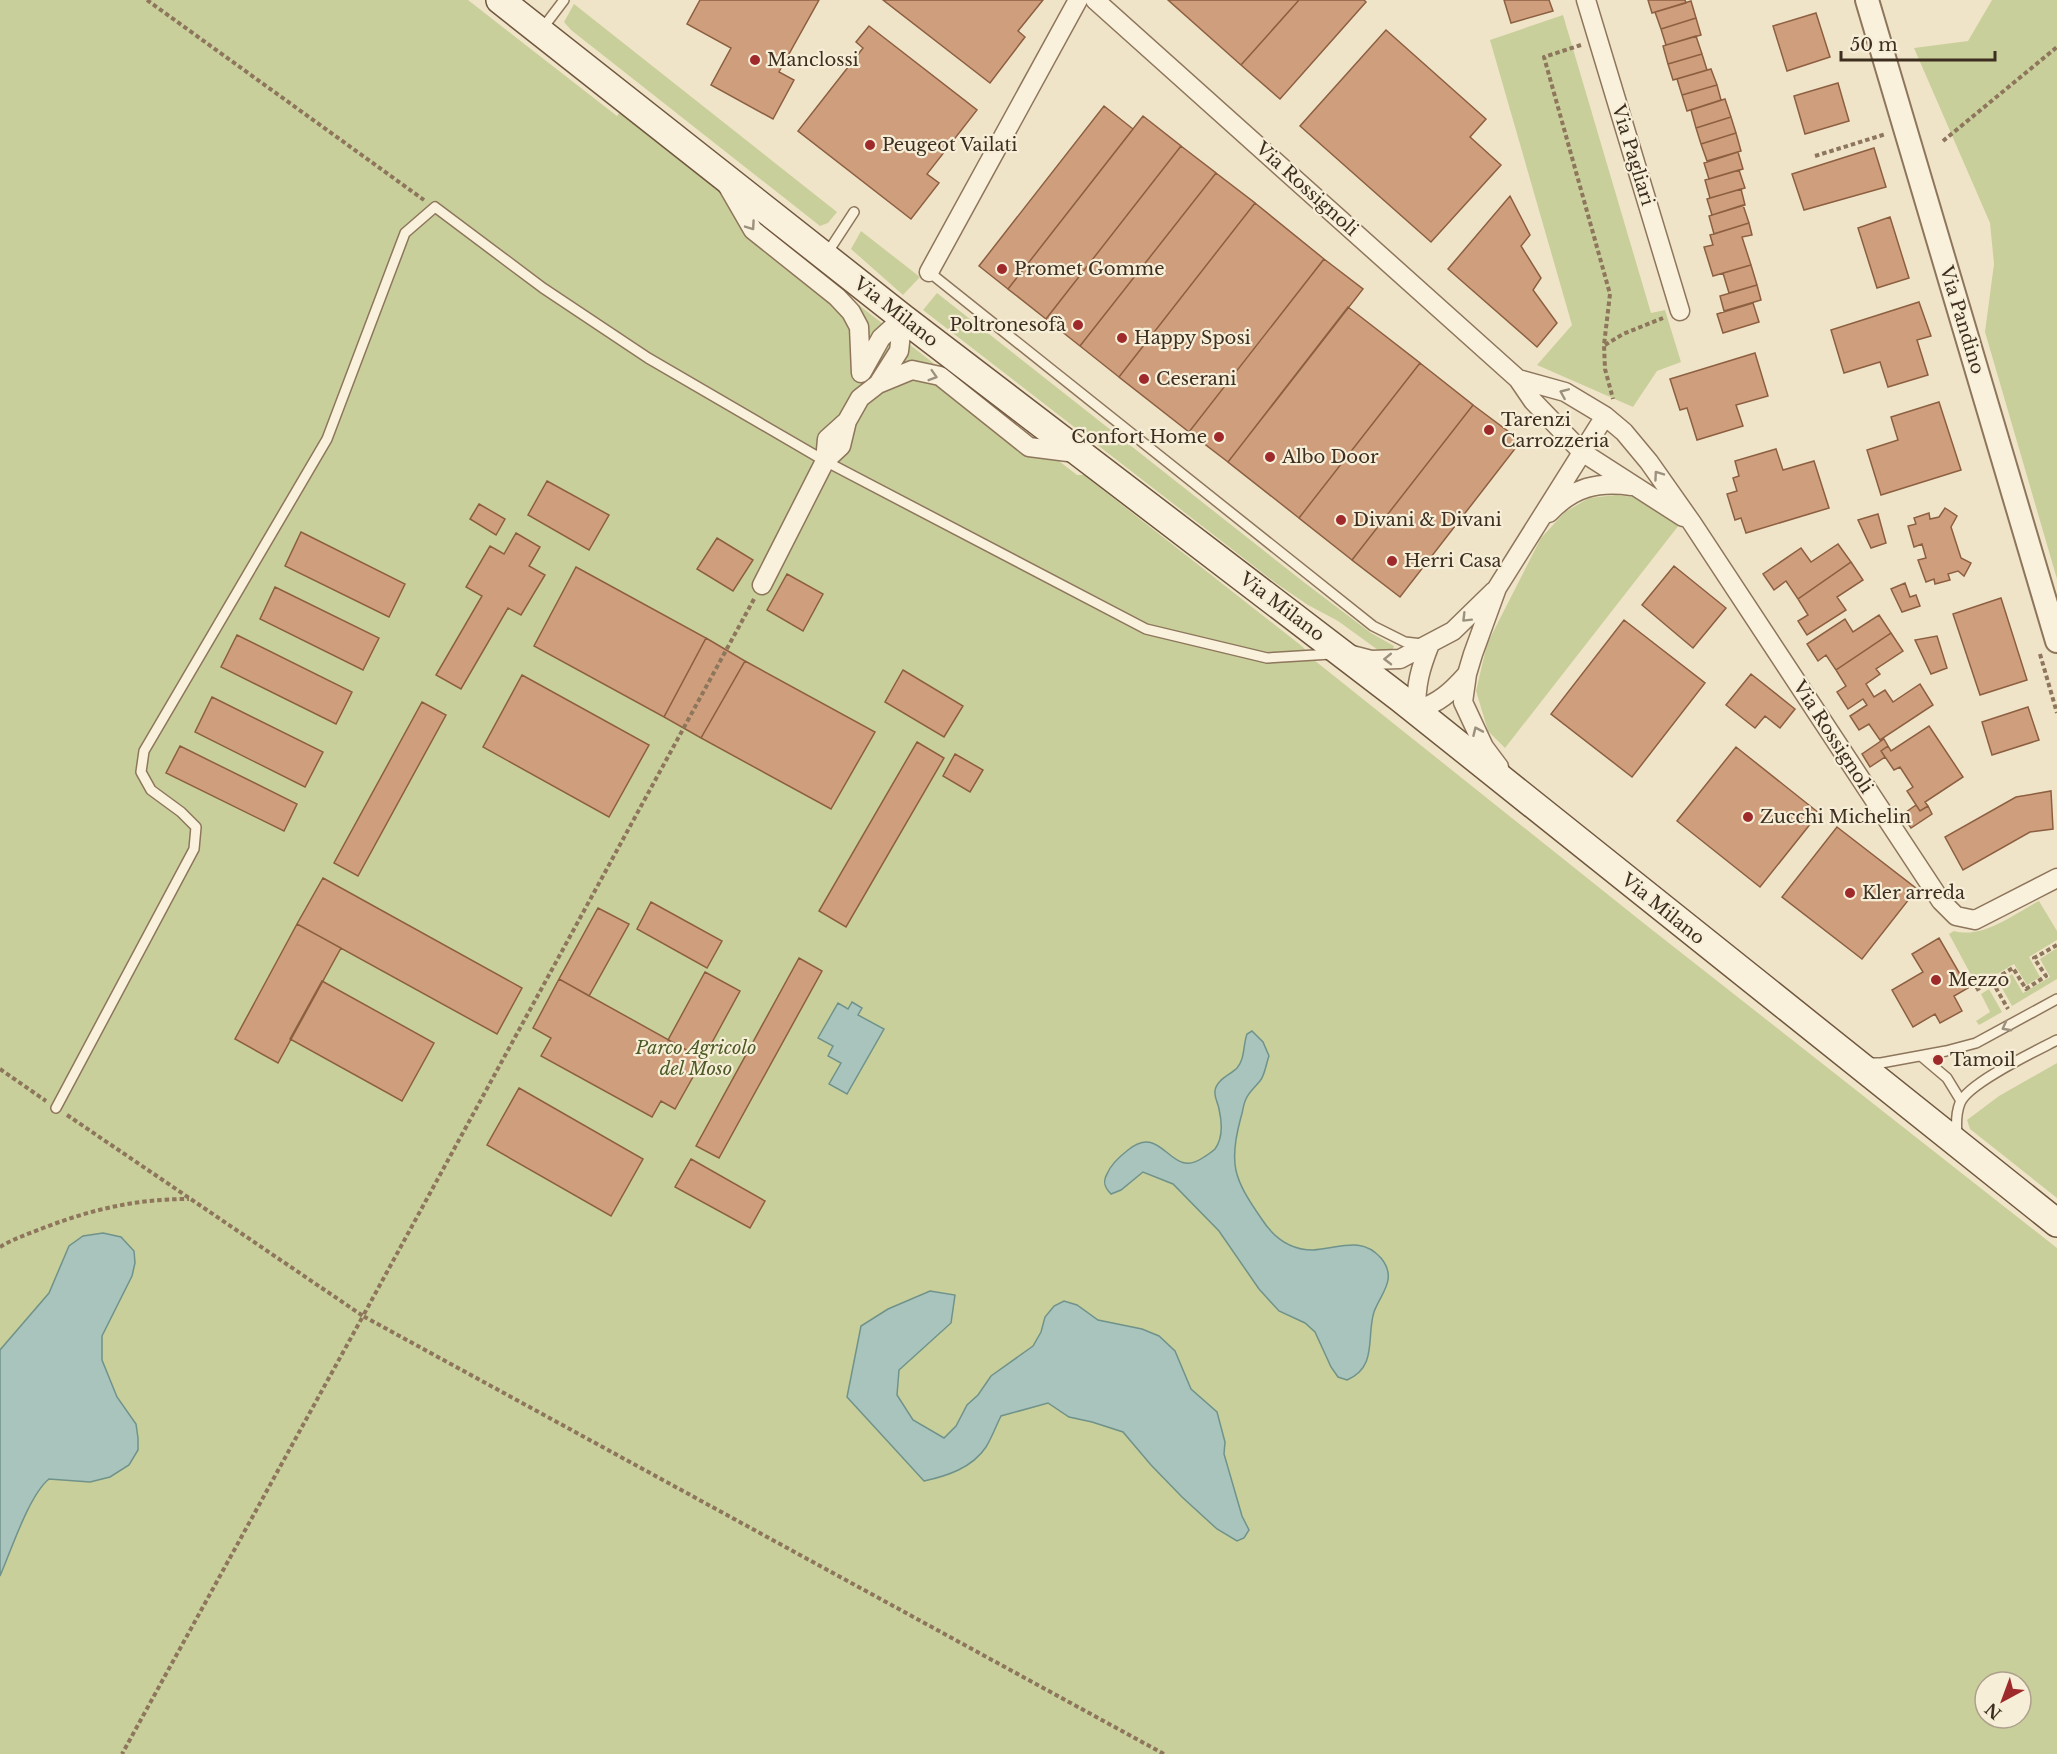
<svg xmlns="http://www.w3.org/2000/svg" width="2057" height="1754" viewBox="0 0 2057 1754" font-family="'Libre Baskerville',serif">
  <rect width="100%" height="100%" fill="#f0e4c8"/>
  <path fill="#c9cf9b" fill-rule="evenodd" d="M0,0h468l149,116 4,-6 103,84v6l353,275h7l219,172 3,4 -2,1 342,273 411,323v506h-2057zM1985,1682h36v36h-36z
    M1992,0h65v579l-72,-247 9,-68 -4,-41 -76,-175 54,-7z
    M574,4l263,208 -9,11 -8,3 -249,-196 -7,-8z
    M1563,15l88,298 14,-3 16,52 -24,9 -24,36 -96,-42 35,-40 -82,-285z
    M861,231l59,46 -17,18 -52,-46z
    M937,293l368,290 66,50 23,13 -3,7 -13,-3 -40,-29 -30,-16 -31,-21 -354,-274z
    M1616,495l26,3 37,27 -174,223 -17,-17 -12,-40 11,-47 54,-106 24,-26 24,-14z
    M2039,901l18,30v9l-28,17 11,20 -13,8 -13,-21 -37,22 -28,-52 5,-3c29,8 60,-17 85,-30z
    M2057,948v31l-45,27 -13,-23 13,-9 11,19 27,-16 -10,-18z
    M1989,989l13,23 -23,13 -3,-4 14,-9 -9,-18z
    M2057,1063v135l-87,-69 -3,-9 32,-24z"/>
  <path fill="#a9c4bc" stroke="#6f938a" stroke-width="1.5" d="M852,1002l10,6 -4,7 26,14 -37,65 -18,-10 12,-21 -13,-7 5,-10 -15,-8 20,-35 10,6z
    M1252,1031l11,11 6,14c-3,8 -4,19 -9,25 -5,6 -12,12 -14,18 -3,6 -3,12 -5,18 -13,47 -7,62 20,101 12,19 28,32 52,32 25,-1 48,-15 68,8 17,21 0,35 -7,54 -8,25 4,55 -27,68l-9,-3 -7,-10 -16,-35 -10,-9 -26,-12 -20,-22 -40,-58 -46,-47 -30,-12 -22,18 -10,4c-6,-6 -9,-12 -4,-20 4,-10 12,-17 21,-24 36,-29 41,32 76,7 3,-2 8,-5 11,-8 8,-11 7,-27 4,-40 -1,-6 -5,-12 -4,-18 1,-11 15,-16 22,-23 8,-9 6,-23 10,-34z
    M103,1233l18,4 13,14 1,12 -3,13 -30,60v24l15,37 19,27 2,14v12l-9,15 -19,12 -20,5 -41,-3c-20,16 -38,72 -49,97v-226l49,-57 20,-47 14,-10z
    M930,1291l25,4 -4,28 -52,47 -2,25 16,25 31,18 12,-12 11,-21 11,-10 13,-19 42,-30 8,-14 4,-15 9,-11 10,-5 13,4 21,15 44,9 17,7 16,15 16,38 26,23 8,30 -1,12 18,62 7,14 -5,8 -7,3 -20,-12 -35,-32 -31,-32 -28,-33 -31,-10 -23,-5 -21,-14 -47,13c-5,10 -9,21 -15,31 -14,21 -39,29 -62,34l-77,-84 14,-71 27,-17z"/>
  <path fill="#cf9f7d" stroke="#8d5f41" stroke-width="1.5" d="M700,0h119l-40,72 15,8 -21,39 -62,-34 20,-37 -44,-24z
    M883,0h160l-25,31 7,6 -35,46z
    M1168,0h131l-58,65z
    M1299,0h65l2,2 -86,97 -39,-34z
    M1504,0h45l4,11 -42,12z
    M1648,0h37l1,3 -34,10z
    M1691,1l5,17 -35,11 -6,-17z
    M1816,13l14,44 -43,14 -14,-45z
    M1696,18l5,17 -35,10 -5,-16z
    M869,26l108,84 -50,64 12,9 -28,36 -113,-88 65,-83 -7,-6z
    M1386,30l100,89 -16,18 31,28 -70,77 -131,-116z
    M1696,36l6,18 -34,10 -5,-18z
    M1702,54l5,16 -34,10 -5,-16z
    M1711,69l6,16 -35,10 -5,-16z
    M1838,83l11,38 -44,13 -11,-38z
    M1717,85l4,15 -34,11 -5,-16z
    M1725,99l6,18 -35,11 -5,-18z
    M1104,106l29,23 -125,160 -29,-23z
    M1143,116l38,30 -135,173 -38,-30z
    M1731,117l5,16 -35,11 -5,-16z
    M1736,133l5,18 -34,10 -6,-17z
    M1181,146l35,27 -136,173 -34,-27z
    M1874,148l12,39 -82,23 -12,-36z
    M1738,152l5,17 -34,10 -5,-16z
    M1739,170l6,18 -35,10 -5,-18z
    M1216,173l39,30 -136,174 -39,-31z
    M1741,189l4,16 -33,10 -5,-16z
    M1510,196l20,39 -9,11 20,32 -8,12 24,33 -20,24 -89,-78z
    M1255,203l69,56 -135,173 -70,-55z
    M1743,205l6,18 -35,11 -5,-18z
    M1890,217l19,61 -32,10 -19,-60z
    M1749,223l3,12 -10,2 9,28 -38,11 -9,-29 9,-2 -3,-10z
    M1324,259l39,30 -135,173 -39,-30z
    M1751,265l6,20 -28,8 -6,-20z
    M1757,285l4,15 -37,11 -4,-15z
    M1919,302l12,34 -14,4 11,35 -40,12 -8,-25 -36,11 -13,-43z
    M1753,303l6,19 -36,11 -6,-19z
    M1348,307l72,56 -121,155 -71,-56z
    M1755,353l13,43 -32,9 7,21 -46,14 -10,-32 -7,2 -10,-31z
    M1420,363l53,42 -121,155 -53,-42z
    M1939,402l22,68 -80,25 -14,-45 31,-10 -7,-23z
    M1473,405l48,36 -121,156 -48,-37z
    M1776,449l7,21 31,-9 15,47 -83,25 -5,-15 -6,2 -8,-26 10,-3 -4,-13 6,-2 -4,-15z
    M547,481l62,34 -20,35 -61,-35z
    M479,504l26,15 -9,16 -26,-16z
    M1945,508l12,8 -6,11 10,31 10,5 -7,13 -6,-5 -10,3 2,6 -15,4 -1,-5 -8,3 -8,-22 8,-2 -4,-14 -8,3 -6,-21 8,-2 -2,-6 15,-5 1,6 9,-2z
    M1878,514l8,29 -15,5 -13,-28z
    M301,532l104,52 -16,33 -104,-51z
    M516,533l24,14 -11,19 16,9 -24,40 -13,-7 -47,81 -25,-14 46,-79 -16,-9 24,-41 14,8z
    M717,538l36,22 -20,31 -36,-22z
    M1838,544l13,18 -53,37 -12,-18 -12,9 -11,-16 38,-26 10,14z
    M1851,562l12,18 -26,17 9,13 -39,25 -9,-14 10,-6 -10,-16z
    M1674,566l52,42 -33,40 -51,-43z
    M576,567l130,71 -42,79 -130,-71z
    M787,574l36,20 -20,37 -36,-21z
    M1905,583l5,14 6,-2 4,11 -18,6 -11,-23z
    M275,587l104,51 -16,32 -103,-51z
    M2001,598l26,82 -47,15 -27,-81z
    M1879,615l12,18 -55,37 -10,-15 -8,6 -11,-17 38,-25 8,13z
    M1624,620l81,63 -73,94 -81,-63z
    M1891,633l12,18 -27,18 4,5 -14,10 8,13 11,-7 8,12 27,-18 13,21 -53,35 -11,-16 -10,6 -9,-14 17,-11 -4,-6 -15,10 -11,-17 9,-6 -10,-16z
    M237,635l115,57 -16,32 -115,-57z
    M1937,636l10,32 -16,6 -16,-34z
    M706,638l39,23 -44,77 -37,-21z
    M745,661l130,71 -44,77 -130,-71z
    M903,670l60,36 -19,31 -59,-35z
    M1751,674l44,35 -15,19 -15,-12 -10,12 -29,-23z
    M522,675l127,70 -40,72 -126,-70z
    M212,697l111,55 -18,35 -110,-55z
    M422,702l24,13 -88,161 -24,-13z
    M2028,707l11,33 -47,15 -10,-33z
    M1929,726l34,51 -38,25 3,4 -8,5 -13,-20 6,-4 -13,-20 -6,3 -13,-19 7,-5 3,5z
    M1884,739l4,7 -7,5 4,6 -15,10 -8,-13z
    M917,742l27,16 -98,169 -27,-16z
    M180,746l117,58 -13,27 -118,-58z
    M1736,747l83,66 -59,74 -83,-66z
    M955,754l28,16 -13,22 -27,-16z
    M2051,791l2,38 -23,3 -67,38 -18,-33 71,-40z
    M1916,805l4,6 8,-5 4,8 -21,14 -9,-13z
    M1837,827l80,62 -55,70 -80,-62z
    M323,878l199,110 -25,46 -200,-110z
    M651,902l71,39 -15,27 -70,-39z
    M598,908l31,16 -40,72 -30,-17z
    M297,924l44,24 -63,115 -43,-24z
    M1939,938l29,50 -14,8 8,15 -22,12 -5,-9 -22,13 -21,-37 31,-18 -11,-18z
    M799,958l23,13 -103,187 -23,-12z
    M705,972l35,19 -37,68 -35,-19z
    M559,979l144,80 -28,50 -14,-8 -9,16 -111,-61 10,-18 -18,-10z
    M322,981l112,62 -32,58 -112,-62z
    M519,1088l124,71 -32,57 -124,-71z
    M691,1159l74,42 -15,27 -75,-41z"/>
  <g fill="none" stroke-linecap="round" stroke-linejoin="round">
    <g stroke="#8d765c" stroke-width="12">
      <path id="service" d="M542,29l22,-29
        M826,255l28,-43
        M929,272l444,354 32,16 17,2
        M1921,1056l26,22 14,23
        M1869,1063h12l65,-12 30,-8 81,-44
        M56,1108l138,-259 2,-22 -15,-15 -30,-22 -10,-18 3,-21 183,-312 78,-206 30,-26 108,81 105,70 177,103 321,168 121,29 64,-4
        M1957,1135c-1,-11 -1,-22 3,-32 8,-20 76,-52 97,-63"/>
    </g>
    <g stroke="#8d765c" stroke-width="21">
      <path id="minor" d="M1095,0l423,379 15,22 49,51 101,65
        M1586,0l94,311
        M727,185l26,45 84,67 14,15 8,15 2,46
        M929,272l149,-272
        M862,372l19,-34 22,-20
        M1518,379l47,13 40,24 19,16 25,30 43,61 249,378 15,15 19,4 82,-42
        M878,384l34,-14 28,6 89,71 47,6
        M825,461l2,-22 20,-18 13,-23 18,-14 21,-33 4,-33
        M1549,513c24,-26 49,-32 83,-27
        M762,585l63,-124 16,-15 6,-25
        M1430,644c-10,25 -14,40 -14,67 24,-9 34,-18 51,-37
        M1348,654l23,6 29,-1 53,-28 41,-40
        M1499,767l-15,-20 -21,-45 4,-28 6,-20 24,-66 108,-172"/>
    </g>
    <g stroke="#8d765c" stroke-width="26">
      <path id="tertiary" d="M1867,0l190,641"/>
    </g>
    <g stroke="#6f573f" stroke-width="30">
      <path id="secondary" d="M500,0l403,318 497,380 657,525"/>
    </g>
    <path stroke="#8d765c" stroke-width="4" stroke-dasharray="4.5 3" stroke-linecap="butt" d="M147,0l277,200
      M1581,45l-37,12 66,237 -6,51 1,24 8,30
      M1943,141l114,-94
      M1815,156l71,-22
      M1605,345l18,-11 40,-16
      M754,599l-391,717 801,438
      M2040,654l17,59
      M1992,981l16,28
      M1976,990l37,-22 13,21 20,-13 -12,-18 23,-13
      M0,1069l46,32
      M67,1115l296,201 -241,438
      M0,1247c13,-8 28,-13 43,-19 50,-19 93,-29 146,-29"/>
    <use href="#service" stroke="#faf1dc" stroke-width="9"/>
    <use href="#minor" stroke="#faf1dc" stroke-width="18"/>
    <use href="#tertiary" stroke="#faf1dc" stroke-width="22"/>
    <use href="#secondary" stroke="#faf1dc" stroke-width="27"/>
  </g>
  <defs><path id="oneway-chevron" d="M-2-3.5L2.5 0L-2 3.5" fill="none" stroke-width="1.6" stroke-linecap="round" stroke-linejoin="round" transform="scale(1.5)"/></defs>
  <g stroke="#9c907e">
    <use href="#oneway-chevron" transform="translate(751 226) rotate(55)"/>
    <use href="#oneway-chevron" transform="translate(933 376) rotate(17)"/>
    <use href="#oneway-chevron" transform="translate(1564 393) rotate(-157)"/>
    <use href="#oneway-chevron" transform="translate(1658 475) rotate(-125)"/>
    <use href="#oneway-chevron" transform="translate(1466 618) rotate(135)"/>
    <use href="#oneway-chevron" transform="translate(1388 659) rotate(179)"/>
    <use href="#oneway-chevron" transform="translate(1477 731) rotate(-114)"/>
    <use href="#oneway-chevron" transform="translate(2006 1027) rotate(152)"/>
  </g>
  <g fill="#9e2a2b" stroke="#f7eed8" stroke-width="2">
    <circle cx="755" cy="60" r="6"/>
    <circle cx="870" cy="145" r="6"/>
    <circle cx="1002" cy="269" r="6"/>
    <circle cx="1078" cy="325" r="6"/>
    <circle cx="1122" cy="338" r="6"/>
    <circle cx="1144" cy="379" r="6"/>
    <circle cx="1489" cy="430" r="6"/>
    <circle cx="1219" cy="437" r="6"/>
    <circle cx="1270" cy="457" r="6"/>
    <circle cx="1341" cy="520" r="6"/>
    <circle cx="1392" cy="561" r="6"/>
    <circle cx="1748" cy="817" r="6"/>
    <circle cx="1850" cy="893" r="6"/>
    <circle cx="1936" cy="980" r="6"/>
    <circle cx="1938" cy="1060" r="6"/>
  </g>
  <g text-anchor="middle" stroke-width="4.5" stroke-linejoin="round" paint-order="stroke">
    <g font-size="18" fill="#3d2e20" stroke="#f7eed8" text-anchor="start">
      <text x="767" y="66">Manclossi</text>
      <text x="882" y="151">Peugeot Vailati</text>
      <text x="1014" y="275">Promet Gomme</text>
      <text x="1066" y="331" text-anchor="end">Poltronesofà</text>
      <text x="1134" y="344">Happy Sposi</text>
      <text x="1156" y="385">Ceserani</text>
      <text x="1501" y="426">Tarenzi<tspan x="1501" dy="21">Carrozzeria</tspan></text>
      <text x="1207" y="443" text-anchor="end">Confort Home</text>
      <text x="1282" y="463">Albo Door</text>
      <text x="1353" y="526">Divani &amp; Divani</text>
      <text x="1404" y="567">Herri Casa</text>
      <text x="1760" y="823">Zucchi Michelin</text>
      <text x="1862" y="899">Kler arreda</text>
      <text x="1948" y="986">Mezzo</text>
      <text x="1950" y="1066">Tamoil</text>
    </g>
    <g font-size="18" fill="#3d2e20" stroke="#f7eed8">
      <text transform="translate(1633 155) rotate(73)" y="6">Via Pagliari</text>
      <text transform="translate(1307 189) rotate(42)" y="6">Via Rossignoli</text>
      <text transform="translate(896 312) rotate(38)" y="6">Via Milano</text>
      <text transform="translate(1962 320) rotate(73)" y="6">Via Pandino</text>
      <text transform="translate(1282 607) rotate(37)" y="6">Via Milano</text>
      <text transform="translate(1833 737) rotate(57)" y="6">Via Rossignoli</text>
      <text transform="translate(1663 909) rotate(39)" y="6">Via Milano</text>
    </g>
    <g font-size="18" font-style="italic" fill="#4d5a26" stroke="#f7eed8">
      <text x="696" y="1054">Parco Agricolo<tspan x="696" dy="21">del Moso</tspan></text>
    </g>
  </g>
  <g transform="translate(2003 1700) rotate(221)"><circle r="28" fill="#f7eed8" stroke="#ada18e" stroke-width="1.5"/>
  <path d="M0-4.5L10 22L0 15L-10 22Z" fill="#9e2a2b"/>
  <text y="-9" font-size="16" font-weight="bold" text-anchor="middle" fill="#3d2e20">N</text>
  </g>
  <path d="M1841 51v9h154v-9" fill="none" stroke="#3d2e20" stroke-width="3"/>
  <text x="1850" y="51" font-size="18" fill="#3d2e20" stroke="#f7eed8" stroke-width="4.5" paint-order="stroke">50 m</text>
</svg>
